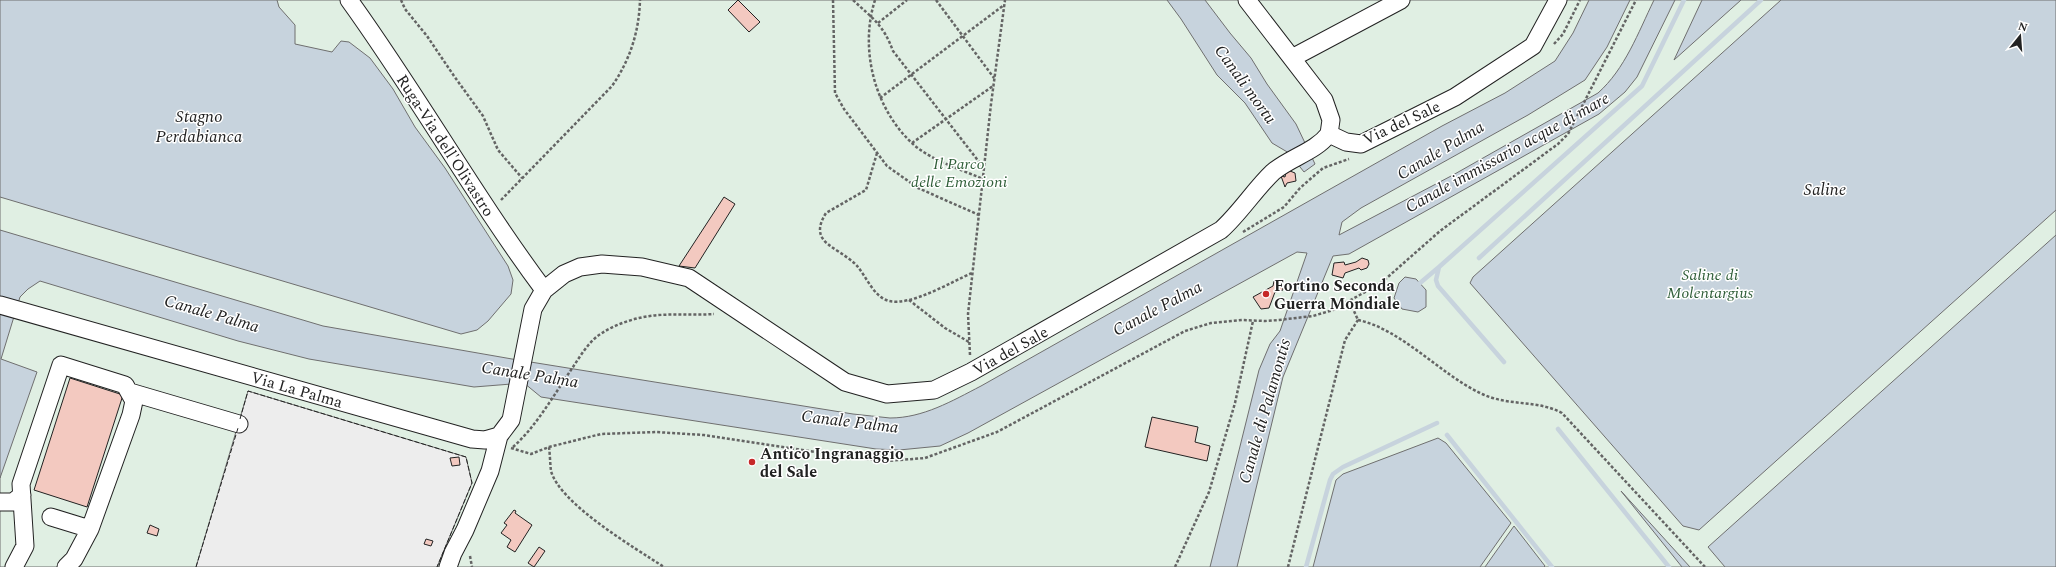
<svg xmlns="http://www.w3.org/2000/svg" width="2056" height="567" viewBox="0 0 2056 567" font-family="Spectral,serif">
  <rect width="100%" height="100%" fill="#fff"/>
  <path fill="#e0efe3" stroke="#6f6f6f" d="M0,0h2056v567h-2056z"/>
  <path fill="#ededed" stroke="#6f6f6f" d="M248,391l218,66 6,26 -35,84h-241z"/>
  <path fill="#c7d3dd" stroke="#6f6f6f" d="M0,0h277l2,7 16,18v19l37,8 9,-11 8,1 21,16 23,31 22,38 30,41 63,98 5,14 -2,14 -23,27 -11,9 -16,4 -461,-137z
    M1167,0h38l25,33 21,25 16,26 29,40 19,40 -11,8 -15,-19 -17,-10 -27,-40 -28,-28 -36,-56z
    M1589,0h41l-23,47 -22,33 -57,35 -167,93 -19,14 -3,13 114,-60 145,-82c27,-24 40,-60 56,-93h21l-38,77 -12,15 -26,22 -250,140 -16,2 -50,121 -46,190h-27l49,-197 11,-26 10,-13 27,-78 -10,-1 -329,181 -28,13 -41,4 -23,-1 -335,-52 -17,-14 -50,4 -165,-28 -71,-18 -198,-60 -12,8 -8,8 -19,62 36,13 -37,106v-248l323,96 189,33 341,55c12,1 25,3 37,4 33,0 62,-17 91,-32l461,-260 63,-33 50,-32 18,-28z
    M1702,0h39l-67,60z
    M1781,0h275v210l-357,320 -16,-4 -213,-243 3,-6z
    M2056,235v332h-331l-17,-20z
    M1405,277l11,2 10,11v17l-8,5 -16,-3 -8,-11 5,-15z
    M1438,438l8,5 65,80 -31,44h-167l23,-87 7,-6z
    M1621,491l69,76h-8z
    M1514,526l31,40 -1,1h-59z"/>
  <g fill="none" stroke-linecap="round" stroke-linejoin="round">
    <path stroke="#c7d3dd" stroke-width="4.5" d="M1479,258l282,-258
      M1420,283l19,-16
      M1504,362l-66,-76 -2,-6 3,-13 203,-181 42,-86
      M1558,429l111,138
      M1447,435l105,132
      M1306,567l24,-87 3,-6 10,-7 94,-44"/>
  </g>
  <path fill="#f3c9c0" stroke="#222" d="M738,0l22,22 -11,10 -21,-22z
    M1290,171l5,2 1,8 -9,2 -2,4 -4,-11 4,1 1,-5z
    M724,197l11,7 -40,64 -16,-2z
    M1362,258l6,2 1,4 -2,4 -6,2 -2,-2 -14,5 -2,5 -11,-3 2,-12 10,-1 1,3 11,-3z
    M1277,280l5,2 1,8 -8,2 -6,16 -8,1 -8,-12 20,-11 1,-5z
    M70,378l53,17 -36,112 -53,-17z
    M1152,417l46,10 -3,15 15,4 -3,15 -62,-14z
    M459,457l1,8 -8,1 -2,-8z
    M514,510l2,1 -1,2 17,12 -17,27 -8,-5 4,-7 -10,-7 6,-8 -3,-2z
    M150,525l9,4 -2,7 -10,-3z
    M426,539l7,2 -2,5 -7,-2z
    M539,547l6,4 -11,16 -6,-4z"/>
  <g fill="none" stroke-linecap="round" stroke-linejoin="round">
    <g stroke="#222" stroke-width="19">
      <path id="minor" d="M349,0c68,94 125,196 195,290
        M1247,0l77,100 7,20 -2,14
        M1292,58l109,-58
        M0,305l472,134 13,1 14,-4
        M130,392l109,32
        M0,502h13l9,-7
        M14,567l11,-21 -4,-62 40,-119 64,20 9,16 -3,14 -41,114 -39,-12
        M66,567l8,-8 16,-30
        M448,567l5,-14 12,-23 25,-59 9,-35 12,-16 22,-111 11,-19 20,-16 16,-7 22,-3 40,3 47,11 156,104 42,12 47,-4 37,-18 250,-142c19,-17 34,-41 52,-58 18,-15 42,-20 56,-38l17,8 15,2 94,-47 78,-51 25,-46"/>
    </g>
    <path stroke="#646464" stroke-width="2.5" stroke-dasharray="3 2" stroke-linecap="butt" d="M401,0l4,9 22,27 27,40 29,40 15,34 24,28
      M833,0l2,93 9,16 43,57 31,22 61,27
      M853,0c20,19 30,24 40,51l90,116
      M875,0c-16,50 0,110 39,145 19,16 46,24 69,34
      M936,0l58,78
      M878,23l29,-23
      M1554,44l9,-10 17,-34
      M880,98l124,-93
      M912,143l81,-57
      M877,153l-11,37 -40,23c-5,8 -9,18 -3,26 5,8 26,17 35,28 9,11 16,30 31,34 23,5 62,-19 83,-28
      M501,200l111,-114c18,-26 27,-54 28,-86
      M1243,232l41,-25 16,-19 23,-20 26,-9
      M909,300l36,28 24,14
      M1350,302l8,18
      M1358,320c43,9 82,54 122,73 28,14 56,6 82,20l143,154
      M970,355l-2,-41 23,-210 14,-104
      M513,447c23,-20 42,-54 60,-80 8,-12 16,-26 29,-34 11,-7 24,-12 37,-15 25,-6 50,-2 75,-4
      M549,447c1,7 1,16 2,24 9,33 84,77 113,96
      M511,448l20,6 18,-7 52,-13 55,-2 48,3 145,22 37,4 39,-3 72,-26 188,-101 26,-8 31,-3 23,1 14,-1 34,-4 20,-6 48,-27 59,-52 118,-87 10,-10 68,-134
      M470,556l2,11
      M1175,567l34,-75 26,-89 18,-82
      M1288,567l57,-227 13,-20"/>
    <use href="#minor" stroke="#fff" stroke-width="17"/>
    <path stroke="#222" stroke-width="1" stroke-dasharray="5 2" stroke-linecap="butt" d="M240,419l8,-28 218,66 6,26 -35,84
      M196,567l42,-139"/>
  </g>
  <g fill="#c62828" stroke="#fff" stroke-width="1.5">
    <circle cx="1266" cy="294" r="4"/>
    <circle cx="752" cy="462" r="4"/>
  </g>
  <g text-anchor="middle" stroke-width="3" stroke-linejoin="round" paint-order="stroke">
    <g font-size="16" fill="#222" stroke="#fff">
      <text transform="translate(1401 122) rotate(-25)" y="6">Via del Sale</text>
      <text transform="translate(446 145) rotate(57)" y="6">Ruga-Via dell'Olivastro</text>
      <text transform="translate(1010 350) rotate(-29)" y="6">Via del Sale</text>
      <text transform="translate(297 389) rotate(16)" y="6">Via La Palma</text>
    </g>
    <g font-size="16" font-style="italic" fill="#2f5e38" stroke="#fff">
      <text x="959" y="169">Il Parco<tspan x="959" dy="18">delle Emozioni</tspan></text>
      <text x="1710" y="280">Saline di<tspan x="1710" dy="18">Molentargius</tspan></text>
    </g>
    <g font-size="16" font-weight="bold" fill="#222" stroke="#fff" text-anchor="start">
      <text x="1274" y="291">Fortino Seconda<tspan x="1274" dy="18">Guerra Mondiale</tspan></text>
      <text x="760" y="459">Antico Ingranaggio<tspan x="760" dy="18">del Sale</tspan></text>
    </g>
    <g font-size="17" font-style="italic" fill="#222" stroke="#fff">
      <text transform="translate(1246 84) rotate(54)" y="6">Canali mortu</text>
      <text x="199" y="122">Stagno<tspan x="199" dy="20">Perdabianca</tspan></text>
      <text transform="translate(1440 150) rotate(-31)" y="6">Canale Palma</text>
      <text transform="translate(1507 152) rotate(-29)" y="6">Canale immissario acque di mare</text>
      <text x="1825" y="195">Saline</text>
      <text transform="translate(1157 308) rotate(-28)" y="6">Canale Palma</text>
      <text transform="translate(212 313) rotate(16)" y="6">Canale Palma</text>
      <text transform="translate(530 374) rotate(9)" y="6">Canale Palma</text>
      <text transform="translate(1264 411) rotate(-74)" y="6">Canale di Palamontis</text>
      <text transform="translate(850 421) rotate(7)" y="6">Canale Palma</text>
    </g>
  </g>
  <g transform="translate(2020 36) rotate(17)" stroke="#ffffff" stroke-width="3" paint-order="stroke">
  <path d="M0-3L7 15L0 10L-7 15Z" fill="#222222"/>
  <text y="-6" font-size="11" font-weight="bold" text-anchor="middle" fill="#222222">N</text>
  </g>
</svg>
